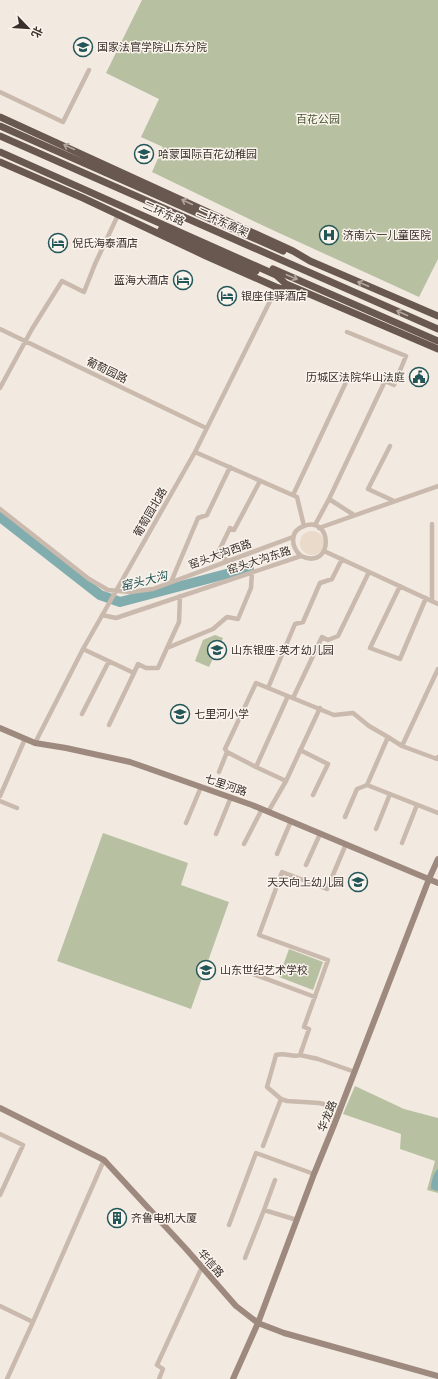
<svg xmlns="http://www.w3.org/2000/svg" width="438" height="1379" viewBox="0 0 438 1379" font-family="Helvetica,'Noto Sans SC',sans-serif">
  <rect width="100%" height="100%" fill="#f2e9e1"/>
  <path fill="#b7c1a1" d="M142,0h296v259l-19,38 -153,-70 -114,-55 11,-25 -22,-10 18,-38 -53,-26z
    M215,635l8,3 -14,29 -14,-6 8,-21z
    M103,833l85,30 -7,22 48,17 -38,107 -134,-48z
    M289,949l34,13 -10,28 -34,-13z
    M355,1086l49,23 34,9v75l-11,-3 8,-29 -35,-12 1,-15 -58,-20z"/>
  <path fill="#e9dac9" d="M300 543a12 12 0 1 1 24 0a12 12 0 1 1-24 0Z"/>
  <path fill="#81adae" d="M438,1169v22l-7,-2c0,-7 2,-16 7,-20z"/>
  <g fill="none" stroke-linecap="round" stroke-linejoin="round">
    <path stroke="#81adae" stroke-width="10" d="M0,517l100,78 20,7 129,-34"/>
    <path stroke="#cab9ad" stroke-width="4.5" d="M0,92l63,30 26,-52
      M0,329l206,99
      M347,332l59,24 -12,29 -9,-4 -56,118 25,16
      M0,388l32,-59 30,-48 22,11 11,-28 23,-49
      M390,446l-22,43 26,12
      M195,452l102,45 7,29
      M293,495l55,-117
      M0,509l89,70 19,11 22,2 23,-3 140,-52
      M315,525l14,-26
      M319,528l119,-42
      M324,551l114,53
      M229,561l-12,-6 13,-27 4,2 26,-49
      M171,582l27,-64 9,-3 23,-48
      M400,586l-30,62 30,11 26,-61
      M432,601v-77
      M102,615l14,3 185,-62c33,15 32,-41 3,-30 -15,5 -13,21 -3,30
      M167,648l12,-26 1,-26
      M83,649l51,24 4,-9 8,4h12l9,-20 46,-19 14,-12 11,2 13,-31 1,-16
      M268,688l27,-64 8,-2 17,-39 12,-4 10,-20
      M293,698l29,-61 6,3 10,-4 31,-64
      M82,714l27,-53
      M109,725l25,-52
      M388,737l14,9 35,13 1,-2
      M35,743l48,-94 112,-197 82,-165
      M402,746l36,-77
      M300,750l28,14 -15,31
      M227,752l-2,-3 31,-66 78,32 19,-2 16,13 19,11 -21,48 71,28
      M219,772l8,-20 29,15
      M286,781l-30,-14 32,-71
      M0,796l25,-57
      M0,801l17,7
      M268,812l18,-31 34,-73
      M345,817l12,-28 10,-4
      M186,823l15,-36
      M376,829l14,-35
      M216,834l15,-37
      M402,843l15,-38
      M244,844l18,-35
      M277,854l14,-33
      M306,865l14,-31
      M248,972l67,25
      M300,1055l18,4 37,13
      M341,1108l-22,-5 -32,-2 -6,-2 -14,-12 9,-32c10,-3 16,3 24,0l9,-26 -5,-2 24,-67 -69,-25 23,-63 45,17 19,-45
      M0,1134l23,11 -23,50
      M263,1146l18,-47
      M264,1210l11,-30
      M229,1225l27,-72 58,21
      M245,1258l19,-48 33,10
      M0,1306l33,16 -26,57
      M33,1322l71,-162
      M159,1379l4,-10 -6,-4 45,-98"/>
    <path stroke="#9e897e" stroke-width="6" d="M0,728l35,15 31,5 64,14 122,43 186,78
      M0,1108l104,52 83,90 49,56 22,17 26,10 154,43
      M233,1379l25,-56 56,-149 20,-49 95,-246 9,-20"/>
    <path stroke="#695850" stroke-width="7" d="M0,117l293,134 17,10 128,55
      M0,126l283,125
      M0,136l438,193
      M0,152l276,123 10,9 152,65
      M0,162l83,36 123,58 70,31 18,5
      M161,230l95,41
      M273,269l165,72"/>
  </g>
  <defs><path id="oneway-shaft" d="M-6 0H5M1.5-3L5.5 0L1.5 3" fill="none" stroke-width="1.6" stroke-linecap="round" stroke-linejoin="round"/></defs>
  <g stroke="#b2a69e">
    <use href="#oneway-shaft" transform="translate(69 147) rotate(-155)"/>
    <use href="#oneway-shaft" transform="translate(187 202) rotate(-155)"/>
    <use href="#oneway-shaft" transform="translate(292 277) rotate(23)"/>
    <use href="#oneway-shaft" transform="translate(363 284) rotate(-157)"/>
    <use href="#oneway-shaft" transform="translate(402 313) rotate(-156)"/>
  </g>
  <defs>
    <g id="university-ring" transform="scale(1)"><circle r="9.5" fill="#faf4ed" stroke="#235658" stroke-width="1.5"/><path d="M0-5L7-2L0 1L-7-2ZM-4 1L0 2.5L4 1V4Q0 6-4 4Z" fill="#235658"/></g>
    <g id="school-ring" transform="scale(1)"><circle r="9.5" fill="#faf4ed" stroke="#235658" stroke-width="1.5"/><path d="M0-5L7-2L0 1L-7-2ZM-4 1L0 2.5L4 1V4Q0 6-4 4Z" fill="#235658"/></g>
    <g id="hospital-ring" transform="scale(1)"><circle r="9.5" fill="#faf4ed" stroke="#235658" stroke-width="1.5"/><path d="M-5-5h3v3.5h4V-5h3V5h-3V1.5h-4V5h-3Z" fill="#235658"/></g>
    <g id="hotel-ring" transform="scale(1)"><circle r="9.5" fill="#faf4ed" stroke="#235658" stroke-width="1.5"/><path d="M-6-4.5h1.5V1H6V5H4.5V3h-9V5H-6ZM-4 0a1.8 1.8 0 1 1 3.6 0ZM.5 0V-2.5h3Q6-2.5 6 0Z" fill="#235658"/></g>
    <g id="civic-ring" transform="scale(1)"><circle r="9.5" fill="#faf4ed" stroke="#235658" stroke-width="1.5"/><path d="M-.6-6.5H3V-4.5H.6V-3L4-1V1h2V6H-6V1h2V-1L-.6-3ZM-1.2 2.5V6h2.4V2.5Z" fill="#235658"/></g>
    <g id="building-ring" transform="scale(1)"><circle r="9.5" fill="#faf4ed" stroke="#235658" stroke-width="1.5"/><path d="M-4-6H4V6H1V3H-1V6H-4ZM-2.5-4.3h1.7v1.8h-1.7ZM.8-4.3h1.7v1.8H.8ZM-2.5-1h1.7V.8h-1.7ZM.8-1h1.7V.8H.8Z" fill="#235658"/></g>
  </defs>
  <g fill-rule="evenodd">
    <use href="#university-ring" x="83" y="47"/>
    <use href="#school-ring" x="144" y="154"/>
    <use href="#hospital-ring" x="329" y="235"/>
    <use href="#hotel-ring" x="58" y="243"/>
    <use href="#hotel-ring" x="183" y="280"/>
    <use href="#hotel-ring" x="227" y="296"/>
    <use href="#civic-ring" x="419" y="377"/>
    <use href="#school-ring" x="217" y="650"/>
    <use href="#school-ring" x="180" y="714"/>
    <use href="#school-ring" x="358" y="882"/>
    <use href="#university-ring" x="206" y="970"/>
    <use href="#building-ring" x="117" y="1218"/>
  </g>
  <g text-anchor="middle" stroke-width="3" stroke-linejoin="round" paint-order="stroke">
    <g font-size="11" fill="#392f2b" stroke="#faf4ed" text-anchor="start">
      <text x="97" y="51">国家法官学院山东分院</text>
      <text x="158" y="158">哈蒙国际百花幼稚园</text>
      <text x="343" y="239">济南六一儿童医院</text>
      <text x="72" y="247">倪氏海泰酒店</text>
      <text x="169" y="284" text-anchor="end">蓝海大酒店</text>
      <text x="241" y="300">银座佳驿酒店</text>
      <text x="405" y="381" text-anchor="end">历城区法院华山法庭</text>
      <text x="231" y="654">山东银座·英才幼儿园</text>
      <text x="194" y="718">七里河小学</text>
      <text x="344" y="886" text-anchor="end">天天向上幼儿园</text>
      <text x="220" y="974">山东世纪艺术学校</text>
      <text x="131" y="1222">齐鲁电机大厦</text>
    </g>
    <g font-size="11" fill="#495630" stroke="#faf4ed">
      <text x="318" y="123">百花公园</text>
    </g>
    <g font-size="11" fill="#392f2b" stroke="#faf4ed">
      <text transform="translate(164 213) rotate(24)" y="4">二环东路</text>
      <text transform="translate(223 222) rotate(24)" y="4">二环东高架</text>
      <text transform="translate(107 370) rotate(26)" y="4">葡萄园路</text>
      <text transform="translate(150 512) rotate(-60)" y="4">葡萄园北路</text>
      <text transform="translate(220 554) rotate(-20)" y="4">窑头大沟西路</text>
      <text transform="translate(259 560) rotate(-18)" y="4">窑头大沟东路</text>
      <text transform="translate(226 785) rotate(19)" y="4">七里河路</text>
      <text transform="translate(327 1116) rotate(-68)" y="4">华龙路</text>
      <text transform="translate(211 1263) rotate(49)" y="4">华信路</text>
    </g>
    <g font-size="12" font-style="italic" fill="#235658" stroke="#faf4ed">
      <text transform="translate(144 581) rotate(-14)" y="4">窑头大沟</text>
    </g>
  </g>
  <g transform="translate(28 28) rotate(115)" stroke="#faf4ed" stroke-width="3" paint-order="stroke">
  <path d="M0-3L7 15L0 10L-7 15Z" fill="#392f2b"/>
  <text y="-6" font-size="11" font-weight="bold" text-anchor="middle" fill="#392f2b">北</text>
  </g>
</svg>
